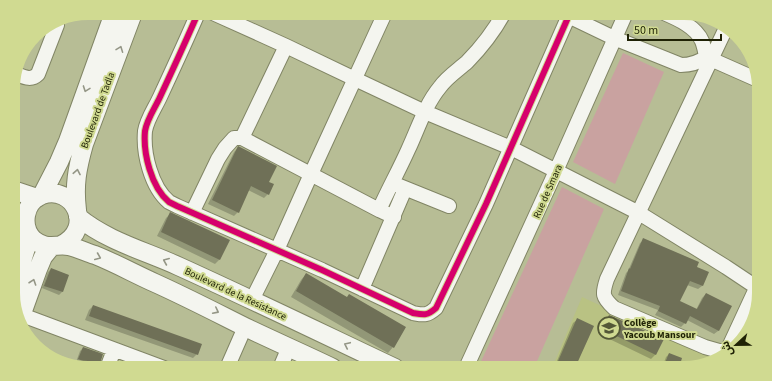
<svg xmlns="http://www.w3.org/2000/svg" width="772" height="381" viewBox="0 0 772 381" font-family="'Source Sans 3','Noto Sans Arabic',sans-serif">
  <rect width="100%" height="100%" fill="#b7bd95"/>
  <path fill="#b9c283" d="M582,297l134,62 -28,9h-136z"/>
  <path fill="#c9a2a0" d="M623,53l41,19 -49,112 -42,-22z
    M562,187l42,22 -70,159h-56z"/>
  <path fill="#0003" d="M238,148l30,34v12l-4,4 -16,-8 -10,22 -4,4 -26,-12 26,-52z
    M171,213l58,28 -10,19 -4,4 -58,-28 9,-18z
    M644,240l52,27 11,6 -5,13 -4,3 -11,-4 -8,17 17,8 6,-12 4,-4 24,13 -12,24 -4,3 -27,-14 -2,3 -4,4 -26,-12 3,-5 -40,-15 8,-22 2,-2 12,-28z
    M51,269l17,6 -6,17 -3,3 -17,-7 6,-16z
    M306,274l87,73 -5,6 -97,-56 10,-17z
    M93,306l104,48 -4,4 -108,-38 4,-10z
    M610,316l52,23 -7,16 -4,4 -52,-25 6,-14z
    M578,319l-5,49h-19l19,-45z
    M83,348l19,7 -5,13h-6l-15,-6 4,-11z
    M669,354l9,14h-16l4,-11z"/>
  <path fill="#6f7057" d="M238,146l39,20 -8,16 5,2 -5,11 -18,-9 -12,27 -27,-13z
    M170,212l60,28 -10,20 -59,-28z
    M643,238l56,24 -2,5 12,5 -6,14 -13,-5 -10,20 17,8 9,-16 26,13 -13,25 -29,-15 -4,8 -28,-13 2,-5 -39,-15 8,-23 1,1z
    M51,268l18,7 -6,17 -19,-6z
    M306,273l41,24 2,-3 57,33 -12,21 -98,-57z
    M93,305l109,39 -4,11 -109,-39z
    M609,315l55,24 -8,16 -54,-26z
    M577,318l17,8 -19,42h-20z
    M83,347l20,7 -4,13 -21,-8z
    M669,353l13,5 -3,10h-16z"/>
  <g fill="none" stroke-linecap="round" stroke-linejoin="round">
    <g stroke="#818565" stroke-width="16">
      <path id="minor" d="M198,13c-12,28 -25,56 -38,84 -5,11 -13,22 -15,34 -2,22 6,56 24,71 2,1 6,3 8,4l145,64 91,43c11,2 14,3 23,-5l50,-104 84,-191
        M213,13l73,33 69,33 70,33 86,36 128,65 87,54 33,22
        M562,13l52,25 67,27c10,0 17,-2 25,-8
        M664,13c14,6 32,14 38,28 2,5 3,10 4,16
        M726,28l-119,251c-5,15 -5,18 7,29l91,39 14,4 9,-2 31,-67
        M706,57l52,23
        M16,74c8,3 15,7 22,0l19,-49
        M242,138l44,-92
        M397,185l52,21
        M379,210c9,-20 20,-40 29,-60 10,-21 17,-45 32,-63 7,-10 18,-17 27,-25 15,-15 27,-31 37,-49
        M192,213l26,-54 7,-11 9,-10h8l137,72 15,7
        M362,289l43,-100
        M252,300l25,-50 34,-76 74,-161
        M22,315l142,53
        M107,368l7,-18
        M227,368l18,-41
        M280,368l9,-21
        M466,368l90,-197 70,-158"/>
    </g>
    <g stroke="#818565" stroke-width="20">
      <path id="major" d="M13,190l24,8
        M42,195l17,-33 9,-21 46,-128
        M77,210c-3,-25 0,-41 7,-66l49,-131
        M78,217c29,24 67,34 100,49 73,33 145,68 217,102
        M61,245c35,-17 12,-61 -19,-50 -18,7 -22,32 -8,45 12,10 22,4 35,6 8,2 17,6 26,9 20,8 40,19 60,28 31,14 60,29 90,44 29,14 59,27 88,41
        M14,287l12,-39 2,-15
        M20,319l18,-50 5,-12 8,-10"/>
    </g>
    <use href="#minor" stroke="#f4f5ef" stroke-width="14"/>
    <use href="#major" stroke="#f4f5ef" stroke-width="18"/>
    <g stroke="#d0da91" stroke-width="8">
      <path id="cycleway" d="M198,13c-12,28 -25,56 -38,84 -5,11 -13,22 -15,34 -2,22 6,56 24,71 2,1 6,3 8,4l145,64 91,43c11,2 14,3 23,-5l50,-104 84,-191"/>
    </g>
    <use href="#cycleway" stroke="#d6006c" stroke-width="6"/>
  </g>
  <defs><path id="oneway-chevron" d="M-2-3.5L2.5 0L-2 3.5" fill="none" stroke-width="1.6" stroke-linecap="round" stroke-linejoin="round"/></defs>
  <g stroke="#949686">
    <use href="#oneway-chevron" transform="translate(120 49) rotate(-69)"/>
    <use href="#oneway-chevron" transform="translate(86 89) rotate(110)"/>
    <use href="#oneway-chevron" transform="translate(77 172) rotate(-79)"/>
    <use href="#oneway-chevron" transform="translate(98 257) rotate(23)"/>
    <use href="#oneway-chevron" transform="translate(166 261) rotate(-157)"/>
    <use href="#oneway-chevron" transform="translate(33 282) rotate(-71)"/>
    <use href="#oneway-chevron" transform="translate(216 311) rotate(27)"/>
    <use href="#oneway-chevron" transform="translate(347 345) rotate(-155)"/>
  </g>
  <defs>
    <g id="school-ring" transform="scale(1.15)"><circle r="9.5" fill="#d0da91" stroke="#545837" stroke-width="1.5"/><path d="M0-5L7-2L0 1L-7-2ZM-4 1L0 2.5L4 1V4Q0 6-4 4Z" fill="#545837"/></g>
  </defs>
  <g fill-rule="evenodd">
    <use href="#school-ring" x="609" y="328"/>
  </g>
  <g text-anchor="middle" stroke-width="4" stroke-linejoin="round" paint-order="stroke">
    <g font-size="10" fill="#1f2205" stroke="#d0da91">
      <text transform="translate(97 110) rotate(-70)" y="4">Boulevard de Tadla</text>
      <text transform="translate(547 191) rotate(-66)" y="4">Rue de Smara</text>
      <text transform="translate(236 293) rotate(25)" y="4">Boulevard de la Resistance</text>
    </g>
    <g font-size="10" font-weight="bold" fill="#1f2205" stroke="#d0da91" text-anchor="start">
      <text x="624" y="326">Collège<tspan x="624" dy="12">Yacoub Mansour</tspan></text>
    </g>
  </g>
  <path d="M0 0H772V381H0ZM88 20H684A68 68 0 0 1 752 88V293A68 68 0 0 1 684 361H88A68 68 0 0 1 20 293V88A68 68 0 0 1 88 20Z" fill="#d0da91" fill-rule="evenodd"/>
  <g transform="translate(736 345) rotate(248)" stroke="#d0da91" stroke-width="3" paint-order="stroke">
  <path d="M0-3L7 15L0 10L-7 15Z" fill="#1f2205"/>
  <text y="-6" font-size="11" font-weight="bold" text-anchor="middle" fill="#1f2205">ش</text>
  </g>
  <path d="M628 34v6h93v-6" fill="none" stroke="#1f2205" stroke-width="2"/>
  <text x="634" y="34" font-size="12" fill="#1f2205" stroke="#d0da91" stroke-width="3" paint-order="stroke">50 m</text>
</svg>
